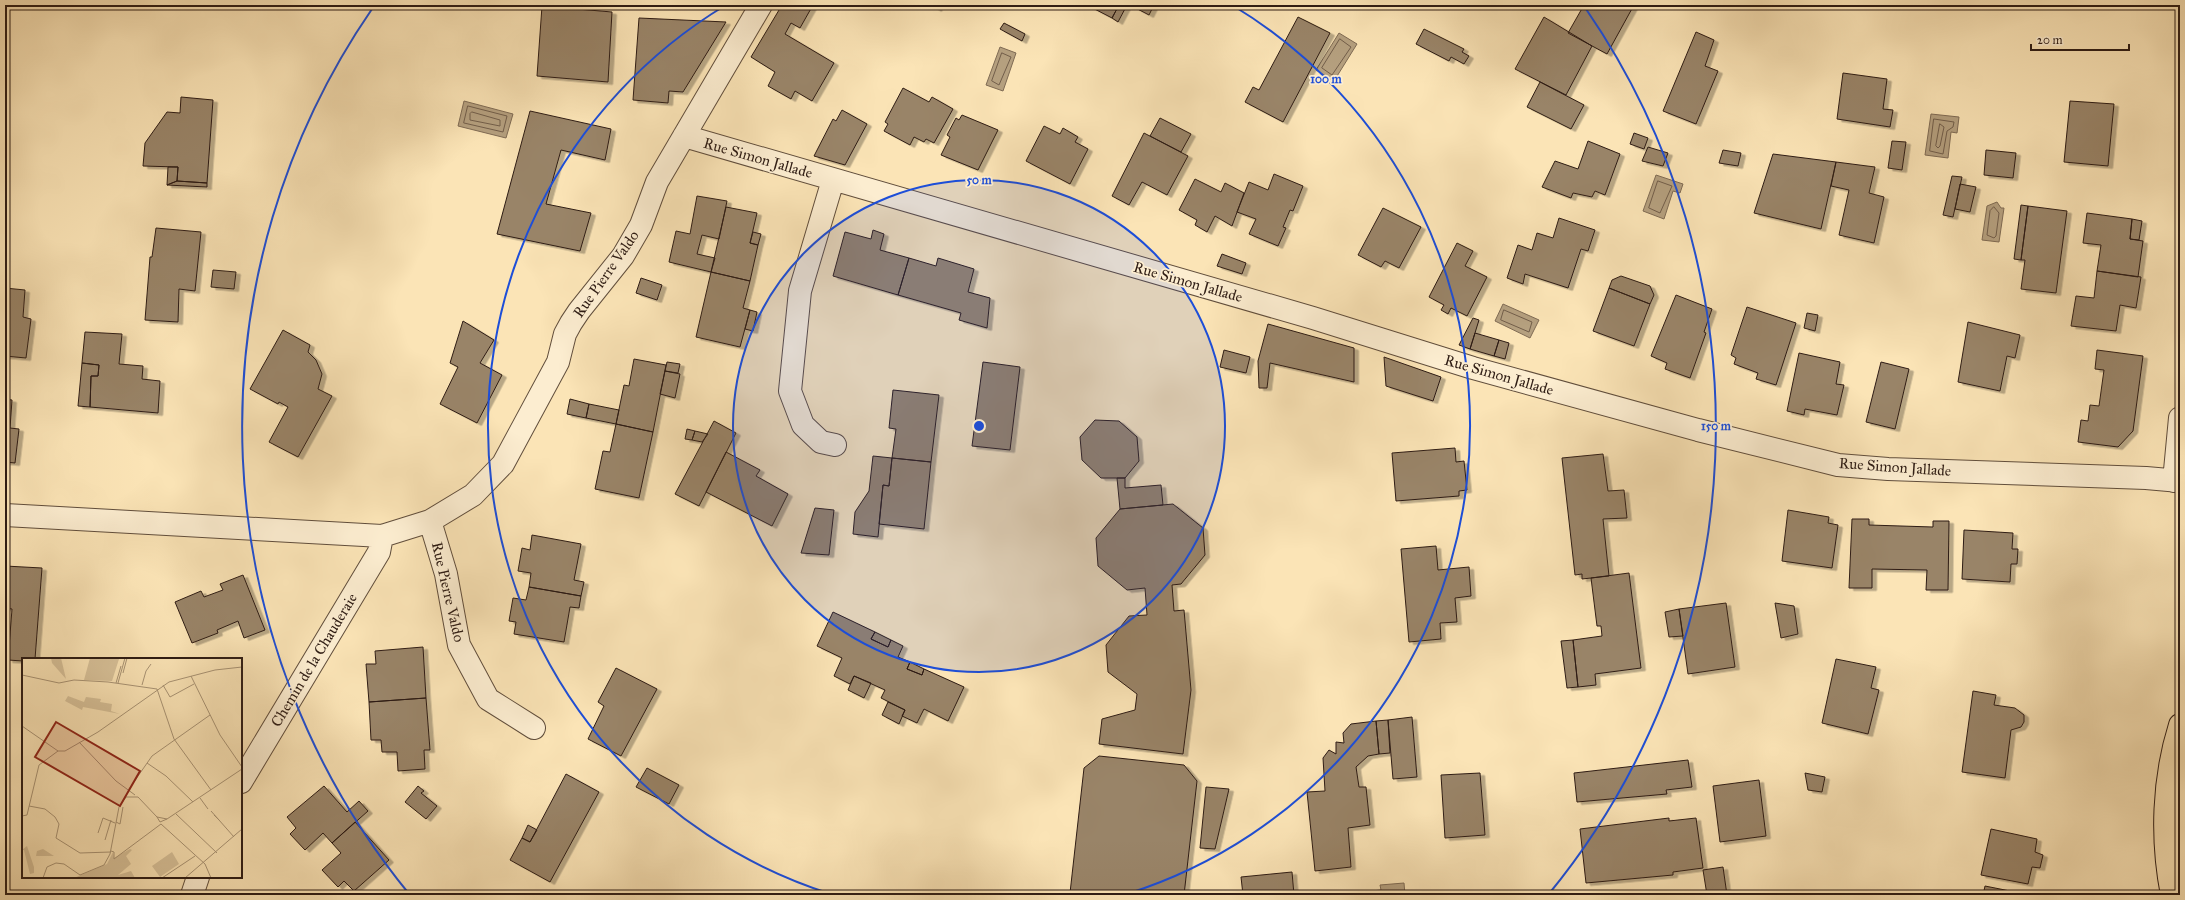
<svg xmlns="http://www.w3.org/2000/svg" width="2185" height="900" viewBox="0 0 2185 900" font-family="'IM FELL Great Primer',serif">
  <defs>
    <filter id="shadow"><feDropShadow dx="4.5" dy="2.5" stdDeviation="0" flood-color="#0004"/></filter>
  </defs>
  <rect width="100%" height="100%" fill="#fbe4b6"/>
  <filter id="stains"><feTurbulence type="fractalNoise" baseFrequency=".005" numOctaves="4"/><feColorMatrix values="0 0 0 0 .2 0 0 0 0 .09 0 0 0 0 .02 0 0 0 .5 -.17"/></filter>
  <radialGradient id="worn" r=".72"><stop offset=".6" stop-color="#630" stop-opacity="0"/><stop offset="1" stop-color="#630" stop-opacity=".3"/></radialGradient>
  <path fill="#b5a07f" stroke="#7f6b54" d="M1339,33l18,11 -23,37 -18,-11z
    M1000,47l16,6 -13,38 -17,-6z
    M464,101l49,13 -7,24 -48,-12z
    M1931,114l28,3 -2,16 -6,-1 -3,26 -23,-3z
    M1656,175l27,9 -3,9 -7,-2 -9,28 -21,-8z
    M1997,202l4,6h3l-5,34 -17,-2 5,-34z
    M1503,304l36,16 -9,18 -35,-17z
    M1404,883l1,12h-71l47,-5 -1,-5z"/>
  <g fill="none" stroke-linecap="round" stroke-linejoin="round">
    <path stroke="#725e4a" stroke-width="1" d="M1340,39l11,8 -19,28 -10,-7z
      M1002,53l9,4 -12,28 -7,-4z
      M468,106l39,10 -4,16 -39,-9z
      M472,112l28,8v6l-30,-6v-6z
      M1934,119l20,3 -1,5 -6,4 -4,23 -13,-3z
      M1940,124l4,3 -4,19 -2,2 -2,-2z
      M1658,181l14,5 -12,27 -11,-5z
      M1994,207l5,6 -3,23 -2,2 -7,-3 3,-24z
      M1504,310l28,12 -3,10 -28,-12z"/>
  </g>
  <path fill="#998468" stroke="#2e1c14" filter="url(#shadow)" d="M782,5h31l-13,23 -9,-5 -6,11 49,29 -22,38 -17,-10 -4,8 -23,-13 7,-14 -24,-15z
    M931,5h8l-2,4z
    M1087,5h32l-7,13z
    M1119,5h8l-9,17 -6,-4z
    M1130,5h24l-5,10z
    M1584,5h50l-27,49 -39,-21z
    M542,6l70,6 -4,70 -71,-6z
    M1298,17l32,16 -47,89 -38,-20 8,-15 6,3z
    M1544,17l48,29 -26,49 -51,-26z
    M639,18l87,4 -43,70 -14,-1 -1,12 -35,-3z
    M1004,23l21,11 -3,7 -22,-12z
    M1424,29l40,20 -2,3 7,4 -5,8 -13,-7 -2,4 -33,-17z
    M1696,32l18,8 -9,26 13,5 -22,53 -33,-13z
    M1843,73l44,6 -4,30 10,1 -3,17 -53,-8z
    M1540,82l44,23 -13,24 -44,-22z
    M903,88l26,14 3,-5 21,12 -19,34 -8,-4 -2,3 -10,-5 -4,8 -26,-14 4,-7 -3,-2z
    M181,97l32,3 -6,83 -30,-2 1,-14 -35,-1 2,-23 22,-31 13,1z
    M2070,101l44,3 -6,62 -44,-4z
    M842,110l25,14 -22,41 -31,-9 19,-37 3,2z
    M530,111l81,18 -6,31 -44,-10 -15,54 45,9 -11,38 -83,-17z
    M962,115l36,15 -20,40 -37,-15 9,-18 -3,-2 9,-17 3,2z
    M1160,118l31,16 -10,18 -31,-16z
    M1044,126l16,8 3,-6 15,9 -3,5 13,7 -18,35 -44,-23z
    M1144,133l44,23 -21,39 -25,-13 -13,23 -17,-9z
    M1634,133l14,5 -4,11 -14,-5z
    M1588,141l32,13 -15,41 -10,-4 -3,6 -19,-4 -2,5 -29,-11 13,-26 23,8z
    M1892,141l14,1 -4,28 -14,-2z
    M1648,147l20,6 -5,13 -21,-5z
    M1723,150l18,3 -3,13 -19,-3z
    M1986,150l30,3 -3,25 -29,-3z
    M1773,154l63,8 -15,67 -67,-16z
    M1836,162l39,5 -6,26 15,4 -10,46 -35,-8 10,-45 -18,-4z
    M168,167h10l-1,14 -10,4z
    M1274,174l29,12 -10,25 -3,-1 -7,17 3,1 -8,18 -29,-12 7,-15 -19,-7 12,-30 19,8z
    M1952,176l10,1 -9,40 -10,-2z
    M1195,179l26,13 4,-9 19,10 -12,33 -17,-10 -8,16 -12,-7 2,-5 -18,-10z
    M177,181l30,2v4l-40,-2z
    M1960,184l16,3 -6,25 -15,-3z
    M697,196l30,5 -8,38 -17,-4 -5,19 18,4 -4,14 -42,-10 7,-31 14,3z
    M2021,205l7,1 -7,54 -7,-1z
    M2028,206l39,5 -11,82 -35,-4 4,-29h-4z
    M726,207l31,6 -7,30 8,2 -8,36 -39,-9z
    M1383,208l38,19 -22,41 -14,-7 -4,6 -23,-12z
    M2087,213l45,6 -2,20 13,2 -5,36 -41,-6 4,-26 -18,-2z
    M1559,218l36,12 -7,21 -7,-2 -13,39 -43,-14 -2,10 -16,-6 11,-33 14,5 5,-17 16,5z
    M2132,219l10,2 -3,19 -9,-1z
    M156,228l45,4 -6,59 -16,-2 -1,33 -33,-2 5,-63h2z
    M873,230l11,4 -4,16 29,8 -11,37 -65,-19 12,-44 26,7z
    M753,232l8,2 -3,11 -8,-2z
    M1457,243l16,8 -8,15 22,11 -20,39 -16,-8 -3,6 -7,-4 3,-5 -15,-8z
    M1222,254l24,9 -4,11 -25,-8z
    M909,258l27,8 2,-8 36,11 -6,23 22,6 -3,30 -28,-8 2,-7 -63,-18z
    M213,270l23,2 -2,17 -23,-2z
    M2097,271l44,6 -5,31 -16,-3 -4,26 -45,-5 5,-30 18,2z
    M711,272l39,9 -7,27 7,2 -10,37 -44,-10z
    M1621,276l29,10 4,9 -4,9 -41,-16 3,-8z
    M641,278l21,7 -5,15 -21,-7z
    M5,288l20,2 -2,27 8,2 -5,39 -21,-2z
    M1609,288l41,16 -16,42 -41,-15z
    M1676,295l36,14 -8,23 2,1 -16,45 -25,-9 2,-6 -16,-7z
    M1747,307l49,16 -20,62 -20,-6 2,-6 -24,-9 2,-6 -5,-3z
    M750,310l7,2 -4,19 -8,-2z
    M1807,313l11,2 -3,16 -11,-3z
    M1473,318l6,2 -9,29 -11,-4z
    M463,321l31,19 -14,23 22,12 -25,48 -37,-19 18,-37 -8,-4z
    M1968,322l52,13 -5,23 -8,-2 -7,35 -42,-9z
    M1268,324l86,24v34l-84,-19 -3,25h-8l-1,-27z
    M283,330l27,15 -2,7 8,8 6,14 -4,15 14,7 -34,61 -29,-15 19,-35 -9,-5 -1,2 -28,-15z
    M85,332l37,2 -3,30 24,2 -1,13 18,2 -2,32 -68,-6 1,-31h7l1,-11 -17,-2z
    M1475,333l24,7 -5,16 -24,-7z
    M1499,340l10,3 -4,16 -11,-3z
    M1224,350l26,7 -4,16 -26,-6z
    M2097,350l46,6 -10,75 -15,16 -40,-5 3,-22 7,1 2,-16 9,1 5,-36 -9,-1z
    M1799,353l41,9 -4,22 8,1 -7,30 -32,-6 -1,6 -17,-4z
    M1384,357l57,20 -8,24 -47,-15z
    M634,359l32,6 -13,67 -37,-8 8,-39 5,1z
    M667,362l13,2 -2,9 -13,-2z
    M983,362l37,5 -10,83 -38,-4z
    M1881,362l28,7 -14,60 -29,-7z
    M82,363l17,2 -1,11h-7l-1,31 -12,-1z
    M665,371l15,3 -5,24 -15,-4z
    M893,390l46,5 -8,67 -39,-4 4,-29 -7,-1z
    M5,399l7,1 -2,28 9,1 -4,34 -10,-1z
    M570,399l19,5 -3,14 -19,-4z
    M589,404l30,6 -3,14 -30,-6z
    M1095,420l24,1 18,16 2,24 -14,17h-24l-19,-18 -2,-23z
    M714,421l22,12 -37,73 -24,-12z
    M616,424l37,8 -14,66 -44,-9 8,-38 7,1z
    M687,429l8,2 -3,9 -7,-1z
    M695,431l13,3 -6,8 -10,-2z
    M1455,448l1,14 8,-1 3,29 -8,1v5l-63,5 -4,-48z
    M726,452l34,18 -4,6 32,18 -16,32 -66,-34z
    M1603,454l5,37 16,-1 3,28 -24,1 6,57 -27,3v-5l-7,1 -13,-117z
    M873,456l19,2 -3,28 -6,-1 -5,52 -25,-3 2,-22 14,-21z
    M892,458l39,4 -7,67 -45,-5 4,-39 6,1z
    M1117,478h8v10l36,-3 2,20 -43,4z
    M1173,504l30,24 2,27 -24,29 -9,1 2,26 10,-1 7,80 -8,64 -84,-10 3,-25 33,-9 2,-16 -29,-22 -2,-27 23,-29 18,-1 -2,-27 -18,2 -29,-24 -2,-28 24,-29z
    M815,508l19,2 -5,45 -28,-2z
    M1788,510l41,7 -1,6 10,2 -6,43 -50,-7z
    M1852,519h17v6l64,2v-6h16l-1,69h-22l1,-20 -55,-1v19h-23z
    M1964,530l49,3 -1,16h6l-1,15h-6l-1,18 -48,-3z
    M532,535l49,9 -7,36 10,2 -3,14 -52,-9 2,-14 -13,-2 4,-23 8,2z
    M1436,546l2,24 31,-3 2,29 -16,2 2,24 -17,1 1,16 -32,3 -8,-93z
    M5,566l37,2 -7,91h-12v2l-15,-1 4,-51 -7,-1z
    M1629,573l12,95 -46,6 1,11 -18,2 -5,-47 29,-4 -1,-10h-4l-6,-48z
    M243,575l22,55 -21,8 -6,-17 -21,9 1,3 -26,10 -17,-41 26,-11 3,6 19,-7 -3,-6z
    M529,587l52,9 -2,12 -9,-1 -6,35 -50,-8 2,-12 -7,-1 4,-23 13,2z
    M1726,603l9,64 -47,7 -9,-65z
    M1775,603l19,3 4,28 -17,4z
    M1679,609l4,27 -14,1 -4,-25z
    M833,612l42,20 -4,7 17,8 3,-7 12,6 -5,11 12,5 -3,7 15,6 2,-6 40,18 -16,34 -24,-12 -7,14 -15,-7 3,-6 -24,-12 4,-8 -31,-14 -4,8 -16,-8 8,-18 -25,-12z
    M875,632l16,8 -3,7 -17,-8z
    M1573,640l5,47 -11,1 -6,-47z
    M423,647l3,51 -57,4 -3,-38h10l-1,-13z
    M1836,659l40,8 -5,21 8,2 -11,44 -46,-11z
    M910,662l14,7 -2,6 -15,-6z
    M616,668l41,21 -36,67 -33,-17 16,-33 -6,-4z
    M854,676l17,7 -7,15 -16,-8z
    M1973,691l23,4 -2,10 21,3 9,7v7l-3,5 -10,3 -6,48 -43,-6z
    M426,698l4,52h-6l1,19 -27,2 -1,-19h-15l-1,-12h-10l-2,-38z
    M888,702l17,8 -6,14 -17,-9z
    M1412,717l5,60 -24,2 -5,-59z
    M1388,720l2,33 -11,1 -3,-33z
    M1376,721l3,33 -11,2 -12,11 3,20h7l4,38 -22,3 3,39 -36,4 -8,-79 18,-1 -2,-33 6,-8 7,4v-12l8,1 -1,-10 8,-9z
    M1099,756l85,9 13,16 -13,114h-123v-3l9,1 14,-125z
    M1688,760l4,27 -26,3 1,4 -90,8 -3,-29z
    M647,768l32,17 -10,19 -33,-17z
    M1480,773l5,62 -40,3 -4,-63z
    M1805,773l20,4 -3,15 -14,-2z
    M566,774l33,18 -49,90 -40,-22 12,-22 8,4z
    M1759,780l7,56 -46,6 -7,-56z
    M324,786l23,26 12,-11 9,10 -36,32 -9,-10 -18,17 -15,-16 6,-6 -9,-11z
    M418,786l6,5 -3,2 16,13 -11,13 -21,-17z
    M1206,787l23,2 -14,60 -15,-1z
    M1669,818v3l27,-3 7,50 -30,4v3l-87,8 -6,-54z
    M355,822l34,38 -35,31 -10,-10 -6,6 -16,-17 19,-17 -9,-10z
    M528,825l9,5 -7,12 -8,-4z
    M1991,829l46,10 -2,13 8,3 -3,13 -8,-1 -4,17 -47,-9z
    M1723,867l4,28h-20l-4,-25z
    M1292,872l2,23h-51l-2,-18z
    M1985,886l30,6 -1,3h-31z"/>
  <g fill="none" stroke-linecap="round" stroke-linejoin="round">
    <g stroke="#614e3c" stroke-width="24">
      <path id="minor" d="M684,136l629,182 160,50 225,62 140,35 50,4 258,9 34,3
        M833,180l-33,111 -10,100 13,34 18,17 14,3
        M2174,481l6,-63
        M5,515l377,21 48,-15 43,-26 30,-31 55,-102 7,-28 6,-11 8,-12 44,-55 18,-31 16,-43 104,-177
        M430,521l16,53 13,71 29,54 46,29
        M241,782l138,-230 3,-16
        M192,895l6,-18"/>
    </g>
    <g stroke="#2e1c14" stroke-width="24">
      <path id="primary" d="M2172,895c-11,-56 -9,-116 8,-170"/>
    </g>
    <use href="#minor" stroke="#fcedd0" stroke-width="22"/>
    <use href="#primary" stroke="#fbe4b6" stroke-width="22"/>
  </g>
  <circle cx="979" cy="426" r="246" fill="#1d4ed8" fill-opacity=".12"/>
  <g fill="none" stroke="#1d4ed8" stroke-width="2">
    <circle cx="979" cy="426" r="246"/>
    <path d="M831 894A491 491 0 0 1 726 5M1232 5A491 491 0 0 1 1127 894"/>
    <path d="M410 895A737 737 0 0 1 372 9M1586 9A737 737 0 0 1 1548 895"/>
  </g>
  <g text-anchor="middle" stroke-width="3.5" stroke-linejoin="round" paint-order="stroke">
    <g font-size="15" fill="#2e1c14" stroke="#fcedd0">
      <text transform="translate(758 158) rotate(16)" y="5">Rue Simon Jallade</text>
      <text transform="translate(606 274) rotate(-55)" y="5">Rue Pierre Valdo</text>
      <text transform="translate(1188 282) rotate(16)" y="5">Rue Simon Jallade</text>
      <text transform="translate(1499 375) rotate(16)" y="5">Rue Simon Jallade</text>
      <text transform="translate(1895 467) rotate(4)" y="5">Rue Simon Jallade</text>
      <text transform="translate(448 592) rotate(77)" y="5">Rue Pierre Valdo</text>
      <text transform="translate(314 660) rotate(-59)" y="5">Chemin de la Chauderaie</text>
    </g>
  </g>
  <g transform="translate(22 658)">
    <rect width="220" height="220" fill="#fbe4b6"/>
    <path d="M29,0h10l5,21 -14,-16zM68,0l29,1 -7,22 -28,-1zM46,38l16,6 2,-5 15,2 -1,3 12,2 -1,7 9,3 -37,-7 -1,3 -17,-9zM5,188l7,21v6l-4,1 -6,-24h-2zM21,191l11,7h-18l1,-5zM108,191l2,1 -6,6 5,8 -13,11 13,-4 4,7h-61l33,-14 6,-12 1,6zM150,194l7,12 -19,13 -8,-11z" fill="#d8c29a"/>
    <path fill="none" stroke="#a99475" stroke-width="1" d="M101,15l4,-15M0,17l37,8 15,-3 34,2 49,7M169,18l29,59 22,32M94,25l5,-17M96,25l7,-25M120,27l4,-14 5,-7M141,27l7,12 24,-13M135,31l17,50 37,51M0,68l36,25M57,84l37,39 19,14M36,93h7l33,-19 71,-50 46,-12 27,-3M125,105l19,13 27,26M107,131l23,-33 58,-41M178,140l8,11M7,148l16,3 10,8 4,7 -3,14 24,15 31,-1M189,153l8,9 -5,-5M154,156l41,39M0,158l5,-1 12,-50 19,-14M135,159l3,5 7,-3M197,162l15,17M94,164l4,2 3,-17M139,166l44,40 6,14M76,175l5,-15 12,5M83,182l6,-20M89,193l3,1v7l47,-35M21,220l4,-11 9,-4 8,1 16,11 24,-10 6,-11 9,-47 7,-10h12l19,20 10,2 75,-50M140,220l33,-22M163,220l57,-49"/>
    <path fill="#8f2418" fill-opacity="0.15" stroke="#8f2418" stroke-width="2" d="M34,64l84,49 -20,35 -85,-49z"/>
    <rect width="220" height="220" fill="none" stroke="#2e1c14" stroke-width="2"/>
  </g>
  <circle cx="979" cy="426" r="6" fill="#1d4ed8" stroke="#fcedd0" stroke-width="2"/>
  <g font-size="12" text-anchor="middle" font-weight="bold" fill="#1d4ed8" stroke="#fcedd0" stroke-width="3.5" stroke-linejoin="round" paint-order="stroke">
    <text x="1326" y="83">100 m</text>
    <text x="979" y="184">50 m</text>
    <text x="1716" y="430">150 m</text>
  </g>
  <rect width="2185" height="900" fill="none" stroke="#fbe4b6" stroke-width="20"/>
  <rect x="6" y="6" width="2173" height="888" fill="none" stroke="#2e1c14" stroke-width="2"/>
  <rect x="10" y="10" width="2165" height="880" fill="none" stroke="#2e1c14"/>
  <path d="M2031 44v6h98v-6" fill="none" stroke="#2e1c14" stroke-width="2"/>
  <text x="2037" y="44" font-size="12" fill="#2e1c14" stroke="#fcedd0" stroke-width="3" paint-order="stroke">20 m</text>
  <rect width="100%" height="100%" filter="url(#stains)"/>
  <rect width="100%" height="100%" fill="url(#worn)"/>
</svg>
